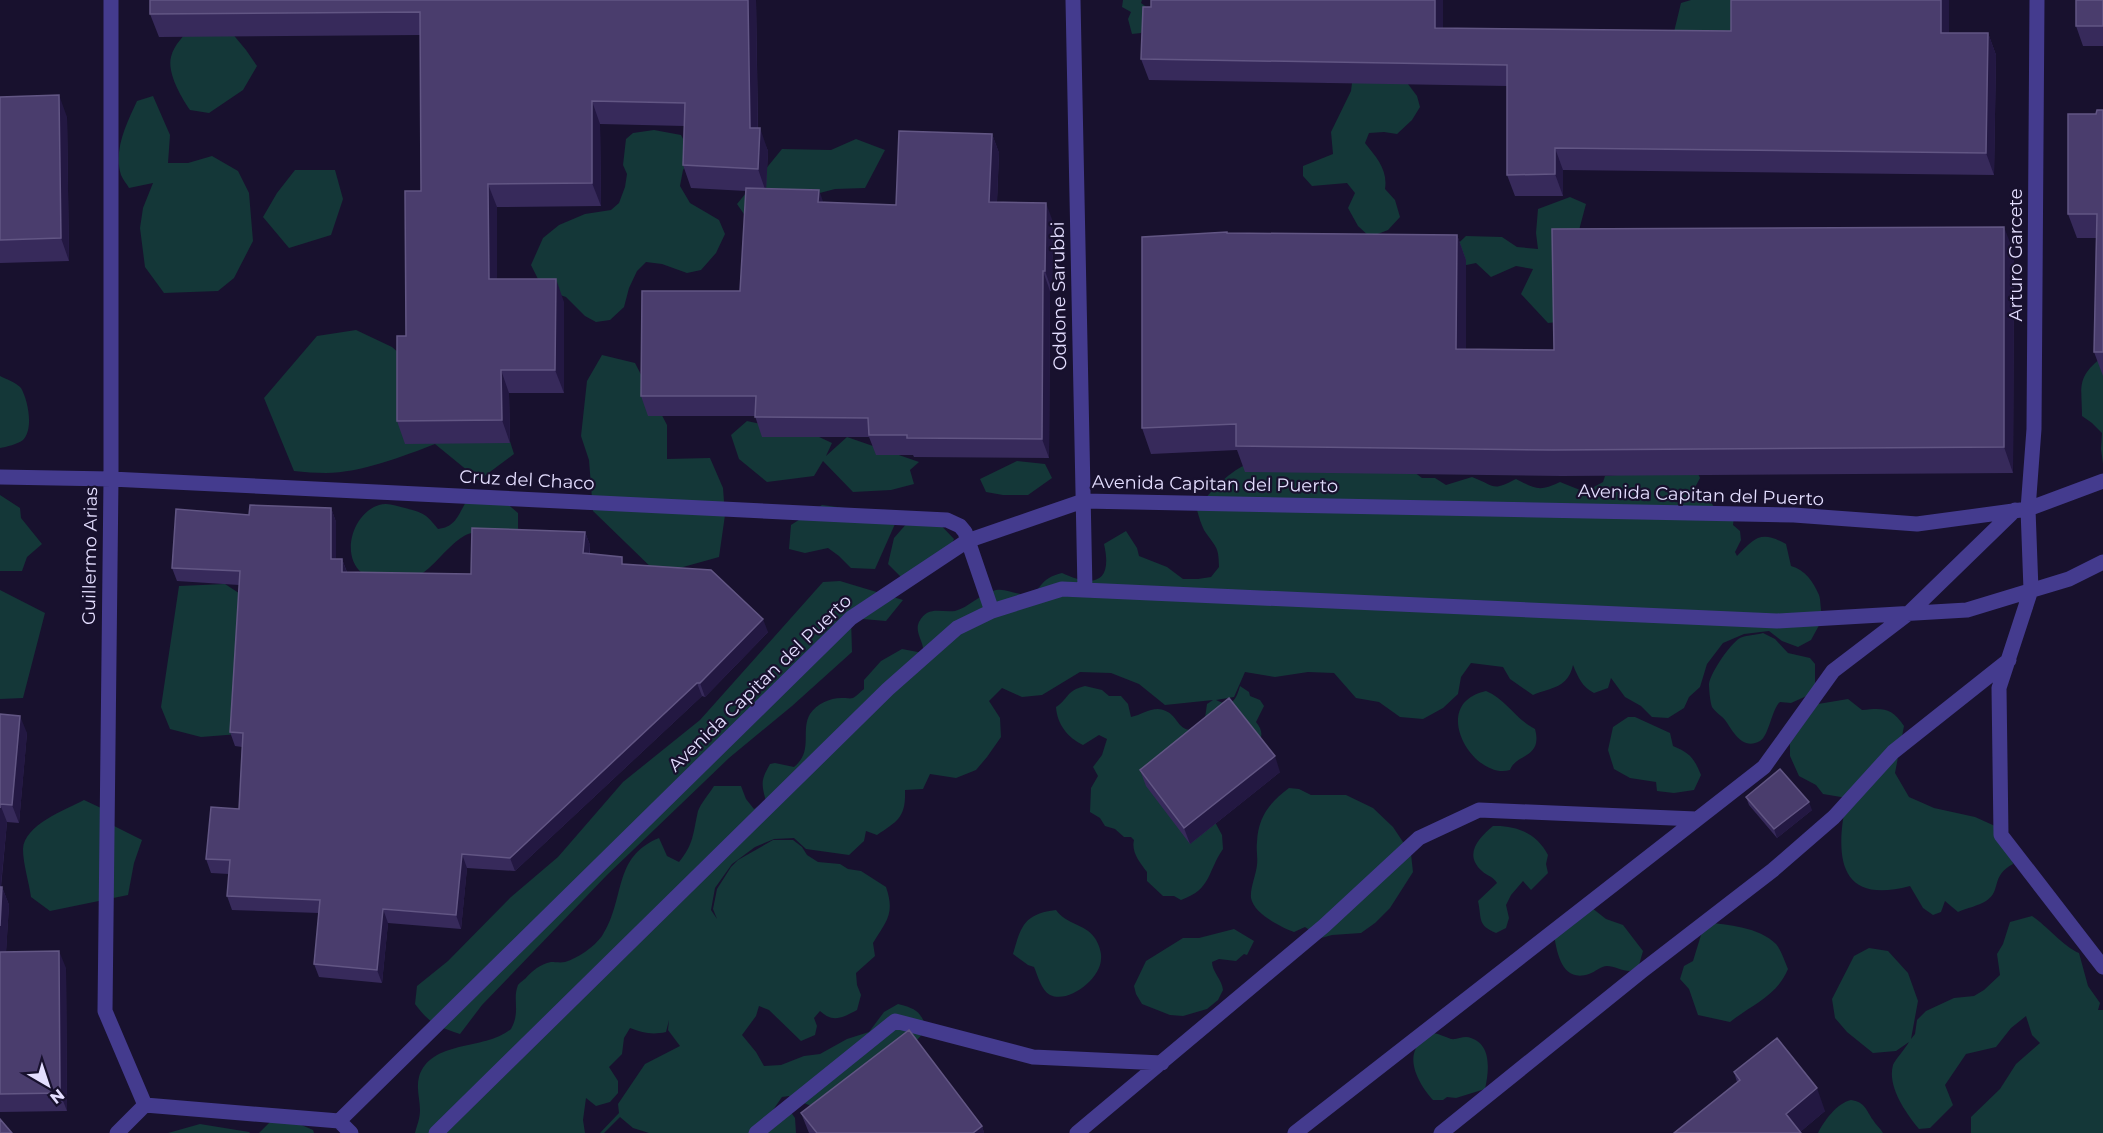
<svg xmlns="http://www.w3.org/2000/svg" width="2103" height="1133" viewBox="0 0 2103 1133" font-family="Montserrat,sans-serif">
  <rect width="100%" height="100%" fill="#18112e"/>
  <path fill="#143738" d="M1123,0h19l-1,3 8,6 -2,11 -6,13 -9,1 -4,-15 3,-7 -9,-5z
    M1691,0h65l-30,40 -53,-4 8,-33z
    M193,25l38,7 15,18 11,16 -14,24 -34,23 -19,-3c-9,-13 -23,-37 -19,-53 3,-13 14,-22 22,-32z
    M1353,75l49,1 15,20 3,11 -8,13 -15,14 -13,-2 -15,1 -4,10c12,15 23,27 20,46l10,11 5,17 -12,13 -18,7 -12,-11 -10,-18 7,-15 -8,-10 -35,3 -9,-10v-10l30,-12 -2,-22 20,-41z
    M153,96l17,39 -2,28h20l24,-7 26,15 11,22 4,48 -19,37 -16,13 -54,2 -19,-26 -5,-39 3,-20 10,-25 -24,5c-2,-4 -6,-8 -8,-13 -8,-25 6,-52 16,-74z
    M654,130l27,5 11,21 -9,14 -3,16 10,17 29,17 6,14 -9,19 -15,17 -14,3 -25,-9 -16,-2 -9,9 -8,17 -5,19 -14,13 -14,2 -11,-6 -19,-19 -23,-8 -12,-24 12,-27 16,-13 26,-11 26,-4 8,-7 6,-16 2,-13 -4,-9 3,-26 7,-6z
    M856,139l29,11 -20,38 -30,1 -23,6 -64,25 -11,-16 45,-55 49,1z
    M295,170h40l8,29 -12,36 -42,13 -26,-31 14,-24z
    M1570,197l16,7 -8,30 -2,86 -28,3 -27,-29 12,-25 -17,-3 -25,11 -15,-14 -24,5 -11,-8 25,-24 36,1 15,10 21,2 -2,-16 2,-24z
    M356,330l36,17 32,28 79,44 11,35 -35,26 -44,-36c-31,12 -75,29 -109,29 -10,0 -22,-1 -32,-2l-30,-73 53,-62z
    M602,355l33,8 32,62v34l43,-1 13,30 2,27 -6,42 -61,17 -65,-63 -4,-51 -8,-24 6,-55z
    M2100,359h3v105l-2,-15 1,-16 -10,-10 -10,-7c0,-28 -6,-38 18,-57z
    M0,376c6,3 17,7 21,12 7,12 13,41 2,52 -5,4 -17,7 -23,8z
    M747,421l70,15 15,7 -6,13 21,-19 72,25 -9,8 4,14 -23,6 -38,2 -30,-31 -9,15 -47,6 -28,-23 -8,-24z
    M1017,461l28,3 7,14 -24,17h-25l-17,-3 -6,-13z
    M1252,461l158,8 12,9h13l11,7 26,-8c24,9 19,15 44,2 20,10 23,13 44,3l25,10 18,-10 2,-6 91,-7 4,9 -8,15 14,3 9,12 20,1 -2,16 7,6 1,9 -6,12 2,4c18,-18 23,-26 49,-12l5,22c14,4 22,15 28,29 2,5 1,16 4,23l-12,22 -13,7 -16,-6 -13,-10 -25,3 -21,9 -16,21 -7,23 -11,10 -5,11 -16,10 -16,-1 -11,-11 -16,-9 -14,-19 -3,10 -14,5c-12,-6 -16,-16 -21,-28 -5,23 -21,22 -40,30l-23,-16 -7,-12 -32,-4 -10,14 -3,17 -15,14 -20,11 -23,-2 -21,-15 -23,-4 -22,-25 -26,-1 -33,5 -30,-5 -11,25 -18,3c16,8 20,0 24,-14l9,6 1,4 10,4 4,6 -8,16c6,8 7,12 3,21l-54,-25 2,-14 6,-4 -48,5 -26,-21 -28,-11 -31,-1 -38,23 -20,2 -20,-9 -13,13 11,17 1,19 -14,20 -11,13 -20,8 -26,-4 -7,15 -18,1c1,27 -7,31 -28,45l-11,-4 -2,10 -15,14 -43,-6 -12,-11 -20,1 -19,8 -23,17 -17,24 -4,22 6,9 -4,-10 4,-20 14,-22 7,-7 35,-20h20l9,7 5,8 11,7 22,2 8,5 13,2 25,16c9,27 1,33 -13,56l2,13 -19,17 1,12 4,10 -4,15c-15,8 -24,13 -37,1l-6,7 3,8 -2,9 -14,6 -32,-31 -10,-4 -3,10 -14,19 14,17 8,14 17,-1 23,-9 16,-2 27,-15 22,-7 15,-20 14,-8c19,5 22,7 29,25l-10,11 -11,4 -92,63 -18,-7 -7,-4 -7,1 -9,13 17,1 5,7 1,15h-147l-16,-5 -13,-11 -16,16h-4l19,-20 -1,-9 27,-40 35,-18 -12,-16 1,-10 -3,12c-14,3 -23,1 -36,-4l-6,10 -2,16 -13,13 9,14v12l-8,9 -14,4 -10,-8 -3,22 2,13h-170c2,-8 5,-14 5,-23 0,-10 -4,-22 -1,-33 12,-38 66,-26 92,-48 10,-18 1,-29 7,-44 0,0 6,-6 7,-6 7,-8 15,-15 26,-17 5,0 9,1 14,0 13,-4 29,-15 37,-26 24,-37 10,-79 57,-98l8,18 12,6c15,-18 14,-29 19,-51 3,-8 11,-17 16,-25h27l5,13 8,10 12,-8c-5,-18 -5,-21 4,-37l5,-1 19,4c20,-16 6,-36 16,-53 7,-11 22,-17 34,-16 4,0 5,1 9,0 4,-2 8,-7 11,-9v-9l17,-19 21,-12 21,4c2,-10 -9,-20 -4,-31 9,-17 22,-9 36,-11 13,-3 26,-18 41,-21 11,-2 22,6 32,4 11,-2 12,-11 21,-16 3,-2 8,-4 13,-5 32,15 51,10 42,-29l22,-13 11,17 2,8 28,11 16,12h15l13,-2 8,-10c0,-22 -4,-20 -15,-37 -3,-6 -5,-13 -7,-20 14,-21 32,-38 55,-49z
    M0,495l20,13 1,10 21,26 -15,13 -5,14h-22z
    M467,500l37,1 14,12v21c-15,-1 -40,-6 -54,2 -19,11 -32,36 -53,43 -6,2 -16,-1 -23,-1 -9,0 -19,1 -26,-5 -22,-18 -9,-60 17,-68 9,-3 17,1 26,3 19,5 21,6 33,21 18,-2 20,-14 29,-29z
    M822,505l77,10 -24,54 -24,-1 -12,-12 -11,-8 -23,5 -16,-4 2,-24z
    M934,518l20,21 -12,26 -37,16 -17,-17 6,-26 14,-16z
    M840,581l63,19 -17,21 -35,-3 1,34 -60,54 -63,52 -122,117 -125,130 -22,29c-23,-8 -30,-10 -45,-30l2,-18 31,-25 63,-64 47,-40 65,-75 77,-62 123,-138z
    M225,584l40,26 -26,124 -38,3 -31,-8 -9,-22 18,-121z
    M0,590l45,23 -22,85 -23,1z
    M1763,633l12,6 13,14 22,5 5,6v22l-4,8 -20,9 -11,-1c-8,6 -11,34 -20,39 -18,10 -27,-10 -35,-21 -3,-4 -10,-8 -13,-13 -2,-5 -3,-18 -3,-23 2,-12 21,-40 31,-46 6,-3 16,-3 23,-5z
    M1085,686l17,4 7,6h12l7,8 3,13c10,-2 17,-8 27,-8 21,2 17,22 35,21l22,92 7,13 1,14c-16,23 -11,40 -42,51l-7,-4h-11l-16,-15v-9c-7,-9 -16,-20 -13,-32l-3,-3h-7l-9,-8 -10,-3 -5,-8 -10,-6 1,-24 7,-12 -5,-9 9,-12 5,-16 -8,-4 -16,10c-15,-7 -26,-21 -27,-38 13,-8 9,-16 29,-21z
    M1486,691c21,9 28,27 49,38 8,30 -19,24 -25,41 -36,11 -83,-66 -24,-79z
    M1848,699l14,11c21,-2 29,-3 42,16l-9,47 14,24 25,11 41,9 20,9 14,10 4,28c-23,12 -11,27 -27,37 -8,5 -19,7 -28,11l-13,-11 -4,11 -8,3 -10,-7 -13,-22c-74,20 -75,-33 -63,-88l-24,-4 -7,-9 -17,-9 -9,-20v-13l28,-39z
    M1628,717h7l35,16 3,13c17,7 21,12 28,29l-7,15 -20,3 -17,-2 -1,-9 -26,-4 -16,-9 -6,-19 5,-23z
    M1289,788l10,1 12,6h35l27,13 20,19 18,27 2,18 -23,36 -15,15 -14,10 -29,2 -11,3 -16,-11 -11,5c-13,-5 -40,-18 -43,-34 -1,-10 5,-23 6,-33 1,-7 -1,-15 0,-23 1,-25 13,-40 32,-54z
    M84,800l17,8 11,17 30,15 -8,23 -6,32 -78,16 -19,-14c-2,-15 -8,-33 -8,-48 1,-24 42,-39 61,-49z
    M1493,826c24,-1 44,8 55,29l-2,9 2,9 -17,17 -8,-9 -12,14 -5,10 3,13 -3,10 -10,5c-19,-8 -14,-14 -18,-32l19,-18c-4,-7 -10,-7 -15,-12 -19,-17 -3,-33 11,-45z
    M1592,908l14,11 17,6 20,26 -4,14 -9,6c-8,0 -16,-5 -23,-5 -6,0 -12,6 -18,8 -27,9 -32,-21 -35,-39z
    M1056,910c11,15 29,14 38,27 4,5 8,15 7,22 0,19 -32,45 -51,36 -9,-5 -12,-19 -16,-28l-6,-2 -15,-11c8,-28 11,-40 43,-44z
    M2032,916c15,10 32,31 47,37l9,33 12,17 -2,7h5v123h-132v-16l29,-28 16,-25 24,-21 -8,-8 -6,-19 -15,12 -15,19 -30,7 -21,31 8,20 -23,23 -11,1c-13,-16 -32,-42 -26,-64 2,-5 12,-16 16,-23l-13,9 -23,2 -26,-21 -12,-14 -3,-19 22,-43 15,-8 19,3 20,22 10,28 -7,38 4,-5 2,-14 9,-9 28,-13 20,-2 10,-6 16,-15 -3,-21 6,-10 7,-22z
    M1705,922c23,3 54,5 71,22 5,6 9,18 12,25 -11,27 -37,36 -58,53l-32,-7 -9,-26 -9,-10 4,-13 9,-5z
    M1234,929l20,12 -7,14 -3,-1 -8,7 -17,-2 -7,3c0,10 10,17 11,28l-5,10 -11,9 -24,7 -13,-1 -28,-11 -6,-10 -2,-8 12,-25 37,-23h16z
    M1433,1033c7,1 12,4 18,6 7,1 13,-4 20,-1 21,7 18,33 14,51l-29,9 -9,-1 -4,3h-10c-11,-12 -28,-38 -15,-55 4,-5 10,-9 15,-12z
    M1851,1100c14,2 15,10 22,20 3,5 7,8 10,13h-65c6,-12 19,-30 33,-33z
    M272,1120l20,1 21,9 1,3h-55z
    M200,1124l49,8 1,1h-82z"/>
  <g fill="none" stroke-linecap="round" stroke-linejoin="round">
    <path stroke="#443b8e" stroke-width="15" d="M111,0v479l-6,532 40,94
      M1073,0l12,590
      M2037,0l-3,429 -6,80 3,81 -32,98 2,147 102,132
      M0,477l111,2 836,41 13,6 5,6 27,79
      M339,1121l512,-503 116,-77 116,-40 711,14 123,9 111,-15 75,-28
      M339,1121l12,12
      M117,1133l28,-28 194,16
      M436,1133l452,-444 69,-61 35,-17 70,-22 715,32 190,-11 102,-31 34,-17
      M756,1133l139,-112 138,36 129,6
      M1077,1133l247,-207 95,-88 60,-28 217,9
      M1295,1133l469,-366 69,-96 76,-58 106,-103
      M1441,1133l201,-162 131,-101 61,-53 59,-65 116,-92"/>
  </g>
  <path fill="#372a5b" d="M150,0h606l2,128 10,23 -2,37 57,14 73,3 96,-71 7,19 -2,49 56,20 -1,69h-2l-1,167 -135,-1 -1,-2h-37l-7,-18h-107l-7,-21h-107l-7,-20 99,-105 6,-100 -55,-3 -8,-23 1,-39 -84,-2 1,82 -104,1v72l67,23v91h-55l1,50 -105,1 -8,-23 24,-230 -1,-156 -261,2 -9,-23z
    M1443,0v28l288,3 218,-31v33h39l8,22 -2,120 -431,-5v26h-48l-8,-21v-89l-358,-6 -8,-21 10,-52z
    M2103,0v46h-20l-7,-20z
    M0,97l67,20 2,144 -69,2z
    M2103,110v266l-9,-24 2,-114h-19l-9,-24 28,-100z
    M1228,233l229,2 9,25v89l88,1 460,-97 -1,220 -451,3 -317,-4 -8,-22 -86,4 -9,-26z
    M331,508l5,14v37h6l5,13 124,2 114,-42 5,13v8l35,11 143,68 -63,65 -3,-1 -187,175 -48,-3 -6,61 -73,-6 -6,60 -63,-6 -5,-13 5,-51 -87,-3 -5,-14 2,-22 -18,-1 -5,-14 33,-50 3,-62 -7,-1 -5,-14 9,-147 -62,-4 -5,-13 77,-53z
    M0,714l27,19 -8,90 -12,-1 -6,65h1l7,18 -3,47 60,16 1,143 -67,1z
    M1140,770l140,2 -90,72 -44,-58z
    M1746,797l66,13 -35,28 -28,-33z
    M1734,1072l91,39 -25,21 -63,-50z
    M801,1113l181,13 2,7h-175z"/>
  <path fill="#231842" d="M748,0h8l2,151 -8,-23z
    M1435,0h8v50l-8,-22z
    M1941,0h8v54l-8,-21z
    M1988,33l8,22 -2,120 -8,-22z
    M59,95l8,22 2,144 -8,-23z
    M592,101l8,23 1,82 -9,-23z
    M760,128l8,23 -2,41 -8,-23z
    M992,134l7,19 -3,68 -7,-19z
    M1555,148l8,22v26l-8,-22z
    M488,184l9,23v95l-8,-23z
    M819,190l7,20 -8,-8z
    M1046,203l7,19 -1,69 -7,-20z
    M2004,227l10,26 -1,220 -9,-26z
    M1457,235l9,25v114l-10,-25z
    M1043,271l7,20 -1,167 -7,-19z
    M556,279l8,23v91l-9,-23z
    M501,370l8,23 1,50 -8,-23z
    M331,508l5,14v50l-5,-13z
    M585,532l5,13 -2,21 -5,-13z
    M342,559l5,14 -5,-1z
    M763,619l5,13 -63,65 -5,-14z
    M697,683l5,13 -187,175 -5,-13z
    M20,716l7,17 -8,90 -7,-18z
    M1275,756l5,16 -90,72 -6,-16z
    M1809,802l3,8 -35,28 -3,-9z
    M0,804l7,18 -7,72z
    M462,854l5,14 -6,61 -5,-14z
    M2,887l7,18 -4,64 -5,-13v-30z
    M383,909l5,14 -6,60 -5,-13z
    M59,951l7,17 1,143 -7,-18z
    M1817,1088l8,23 -26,22 -13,-19z
    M982,1126l2,7h-11z"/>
  <path fill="#4a3d6d" stroke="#625684" stroke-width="1.5" d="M150,0h598l2,128h10l-2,41 -75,-4 2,-62 -93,-2v82l-104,1 1,95h67l-1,91h-54l1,50 -105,1v-85h9l-1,-145h16l-1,-179 -270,2z
    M1151,0h284v28l296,3v-31h210v33h47l-2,120 -431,-5v26l-48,1v-110l-366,-6 2,-52h8z
    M2076,0h27v26h-27z
    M59,95l2,143 -61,2v-143z
    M2097,110h6v242h-9l3,-138h-29v-100h28z
    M899,131l93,3 -3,68 57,1 -1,68h-2l-1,168 -135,-1v-3h-38l-1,-17 -113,-1 1,-21h-115l1,-105h98l6,-103 73,2 -1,12 78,3z
    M2004,227v220l-452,3 -316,-4v-22l-94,4v-191l85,-5v1l230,2 -1,114 98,1 -2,-121z
    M250,505l81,3v51h11v13l129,2 1,-46 113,4 -2,21 39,4v7l89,6 52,49 -63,64h-3l-187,175 -48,-4 -6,61 -73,-6 -6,61 -63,-6 6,-64 -93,-4 3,-36 -24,-1 5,-52 28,2 4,-76 -13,-1 10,-161 -68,-3 4,-59 73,6z
    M1229,698l46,58 -91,72 -44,-58z
    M0,714l20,2 -8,89 -12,-1v4z
    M1780,769l29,33 -35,27 -28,-32z
    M0,887h2l-2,39z
    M59,951l1,142 -60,1v-142z
    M909,1030l73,96 -9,7h-156l-16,-20z
    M1777,1038l40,50 -31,26 15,19h-127l66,-53 -6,-8z
    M0,1119l12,14h-12z"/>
  <g text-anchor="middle" stroke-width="4.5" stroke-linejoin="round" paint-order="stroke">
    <g font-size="18" fill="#e4deff" stroke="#18112e">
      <text transform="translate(2016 255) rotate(-90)" y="6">Arturo Garcete</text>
      <text transform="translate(1059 296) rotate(-91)" y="6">Oddone Sarubbi</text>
      <text transform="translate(527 480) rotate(3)" y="6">Cruz del Chaco</text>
      <text transform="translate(1215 484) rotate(1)" y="6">Avenida Capitan del Puerto</text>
      <text transform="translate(1701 495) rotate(2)" y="6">Avenida Capitan del Puerto</text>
      <text transform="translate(90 556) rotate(-89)" y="6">Guillermo Arias</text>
      <text transform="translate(760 683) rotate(-44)" y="6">Avenida Capitan del Puerto</text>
    </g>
  </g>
  <g transform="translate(48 1085) rotate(141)" stroke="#18112e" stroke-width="4.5" paint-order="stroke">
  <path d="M0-4.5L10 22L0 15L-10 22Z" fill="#e4deff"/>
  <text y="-9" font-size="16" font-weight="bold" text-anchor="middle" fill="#e4deff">N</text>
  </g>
</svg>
